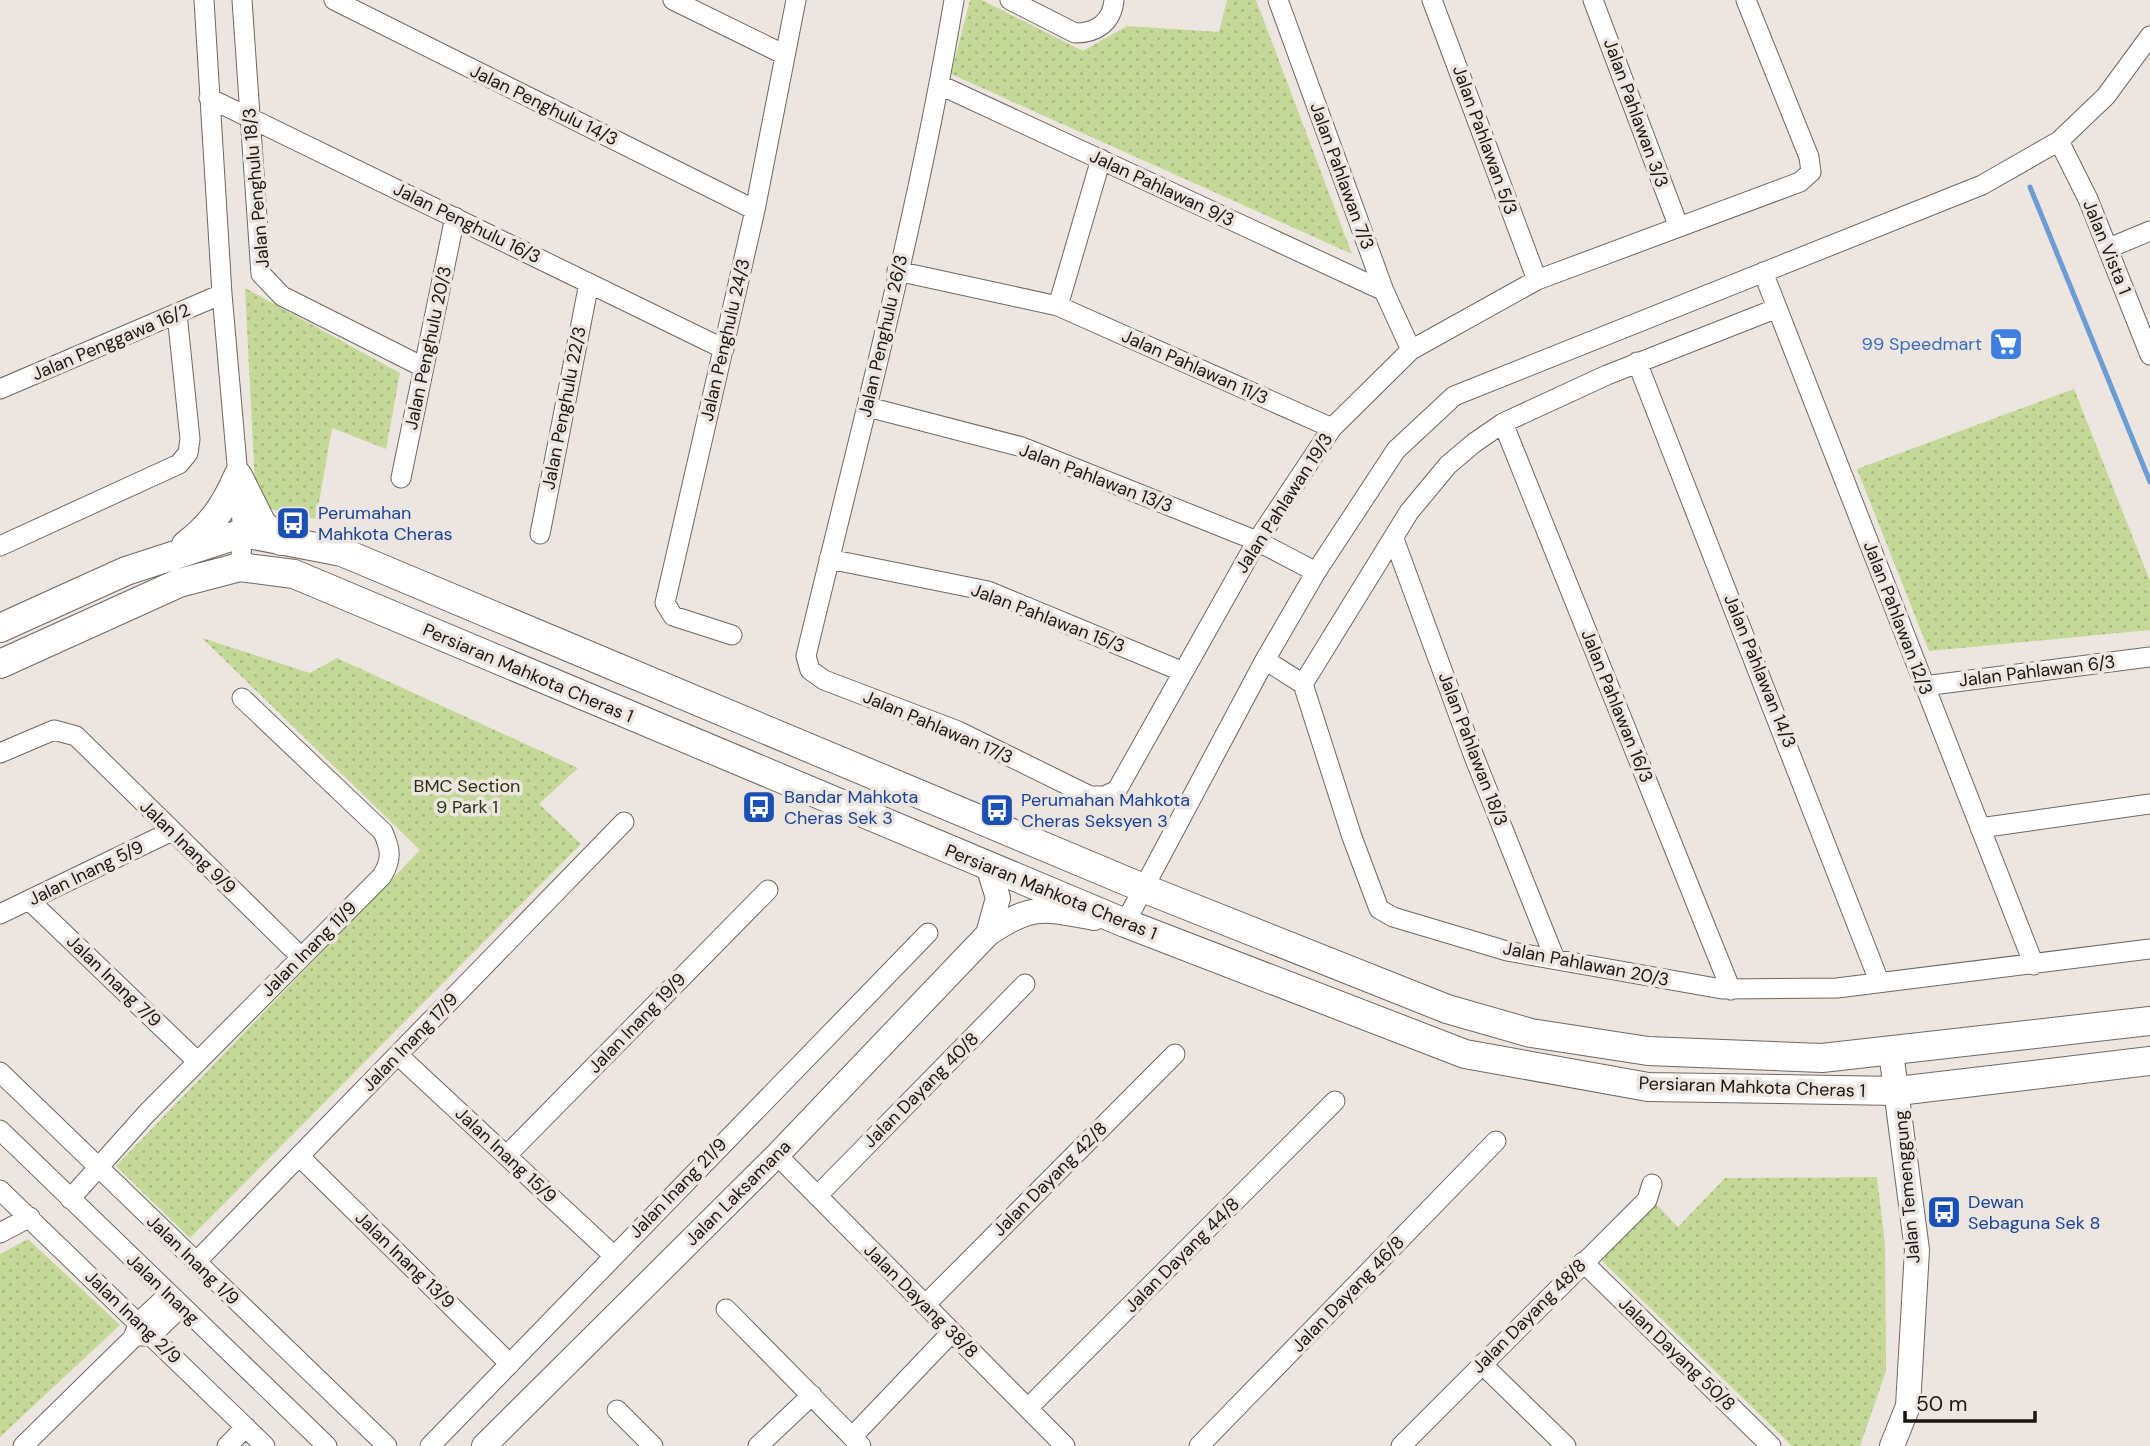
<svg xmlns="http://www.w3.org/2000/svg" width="2150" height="1446" viewBox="0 0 2150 1446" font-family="'DM Sans',sans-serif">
  <defs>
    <pattern id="park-dots" width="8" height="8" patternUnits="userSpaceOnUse" patternTransform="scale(1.75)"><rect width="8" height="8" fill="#c4d998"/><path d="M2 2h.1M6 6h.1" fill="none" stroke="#a8ba82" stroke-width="1.8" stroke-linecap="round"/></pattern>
  </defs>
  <rect width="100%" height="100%" fill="#ede5df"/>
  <path fill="url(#park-dots)" d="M970,0h12l101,51 44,-25 92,6 8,-32h29l96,254 -401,-180z
    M245,288l155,85 -14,76 -54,-21 -16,91 -60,-13z
    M2074,389l76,192v49l-221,21 -72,-182z
    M202,638l108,35 27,-15 241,110 -39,36 42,40 -391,394 -74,-72 304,-316z
    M1877,1177l8,67 1,127 -26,75h-68l-192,-187 54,-57 24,25 47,-49z
    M28,1239l92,86 -120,112v-183z"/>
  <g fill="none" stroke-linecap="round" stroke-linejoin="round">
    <path stroke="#6b9dd4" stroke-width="5" d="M2030,187l120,295"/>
    <g stroke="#6f6862" stroke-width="21">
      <path id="minor" d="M204,0l18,294 21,239 -3,34
        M242,0l19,274 21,22 141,71
        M334,0l421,210
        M673,0l112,55
        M954,0c-37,221 -96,438 -148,656l4,14 14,10 134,51 132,65h15l12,-6 140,-249 75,-113 79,-78 126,-70 263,-98 11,-10 -2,-15 -63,-157
        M1010,0l65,33c22,0 37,-11 39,-33
        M1278,0l106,291 27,59
        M1432,0l105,280
        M1593,0l85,225
        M940,85l444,206
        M209,98l515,251
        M2059,141l29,58 62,156
        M2109,248l41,-17
        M897,271l161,35 274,122
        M1763,272l271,693
        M1058,306l43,-147
        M1637,362l242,619
        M0,389l222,-95
        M868,407l154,40 235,94 59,31
        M1503,423l228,567
        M401,478l54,-261
        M540,534l49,-251
        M1394,539l79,215 82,205
        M0,546l179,-82 9,-11 2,-14 -13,-125
        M829,559l159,32 193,80
        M732,635l-59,-19 -8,-13 90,-393 41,-210
        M1265,660l38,24
        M1303,684l49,153 27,72 14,8 114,34 215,38 115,-1 313,-39
        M1303,684l106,-172 39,-47 26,-22 29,-20 104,-48 168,-66
        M1924,686l226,-29
        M0,753l54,-23 22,6 225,221
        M1980,828l170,-24
        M30,901l168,161
        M0,914l172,-83
        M1125,923l140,-263 51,-88 80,-122 58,-54 528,-211 77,-44 47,-45 44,-60
        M398,1055l215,200
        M0,1072l387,374
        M0,1130l327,316
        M507,1155l261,-265
        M777,1155l288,291
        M299,1156l211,208
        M0,1190l265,256
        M817,1196l208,-212
        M70,1199l77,-86 235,-237c10,-17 9,-26 1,-44l-141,-134
        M0,1233l30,-16
        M196,1262l428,-440
        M1583,1262l188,184
        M925,1305l250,-251
        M726,1309l135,137
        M141,1336l11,-1 29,-28
        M1482,1364l84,82
        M1028,1408l307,-307
        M617,1410l36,36
        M852,1437l100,-105
        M23,1446l110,-108 6,-16 29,-27
        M227,1446l19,-19
        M430,1446l498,-513
        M758,1446l54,-51
        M1199,1446l297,-305
        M1401,1446l246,-246 5,-16"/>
    </g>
    <g stroke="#6f6862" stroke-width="26">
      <path id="tertiary" d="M988,934l10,-36 -10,-32
        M1891,1052l26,198 -9,156 -16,40
        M484,1446l293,-291 211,-221c44,-30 54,-26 106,-16"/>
    </g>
    <g stroke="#6f6862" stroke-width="30">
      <path id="secondary" d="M238,476l24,48 19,17
        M186,545c26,-20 39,-39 52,-69
        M0,628l126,-57 117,-38 99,19 801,336 304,121 84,24 117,18 174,7 328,-37
        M0,664l179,-81 61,-16 54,7 831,349 340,131 183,33 250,4 252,-30"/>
    </g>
    <use href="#minor" stroke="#fff" stroke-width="19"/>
    <use href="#tertiary" stroke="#fff" stroke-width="24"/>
    <use href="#secondary" stroke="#fff" stroke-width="28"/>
  </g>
  <defs>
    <g id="supermarket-square" transform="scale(1.75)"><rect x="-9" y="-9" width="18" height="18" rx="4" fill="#3f7fe0" stroke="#ede5df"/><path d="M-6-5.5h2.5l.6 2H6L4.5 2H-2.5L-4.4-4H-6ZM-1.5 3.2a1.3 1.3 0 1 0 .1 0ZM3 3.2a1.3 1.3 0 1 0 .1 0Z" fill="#fff"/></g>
    <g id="bus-square" transform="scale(1.75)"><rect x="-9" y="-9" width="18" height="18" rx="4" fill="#1a4fb4" stroke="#ede5df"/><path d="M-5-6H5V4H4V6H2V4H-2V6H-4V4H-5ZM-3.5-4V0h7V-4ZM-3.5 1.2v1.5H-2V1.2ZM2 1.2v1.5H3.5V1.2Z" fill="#fff"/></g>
  </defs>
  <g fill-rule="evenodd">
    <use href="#supermarket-square" x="2006" y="344"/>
    <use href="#bus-square" x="293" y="523"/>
    <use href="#bus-square" x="759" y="807"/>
    <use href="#bus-square" x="997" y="810"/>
    <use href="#bus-square" x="1944" y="1212"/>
  </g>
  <g text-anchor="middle" stroke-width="7" stroke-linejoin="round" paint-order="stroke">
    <g font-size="18" fill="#191614" stroke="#ede5df">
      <text transform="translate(544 105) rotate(26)" y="6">Jalan Penghulu 14/3</text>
      <text transform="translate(1636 113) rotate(70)" y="6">Jalan Pahlawan 3/3</text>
      <text transform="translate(1485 140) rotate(70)" y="6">Jalan Pahlawan 5/3</text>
      <text transform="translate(1342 176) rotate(70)" y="6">Jalan Pahlawan 7/3</text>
      <text transform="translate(256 188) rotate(-95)" y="6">Jalan Penghulu 18/3</text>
      <text transform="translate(1162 188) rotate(25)" y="6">Jalan Pahlawan 9/3</text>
      <text transform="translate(467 223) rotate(26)" y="6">Jalan Penghulu 16/3</text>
      <text transform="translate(2107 247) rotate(68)" y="6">Jalan Vista 1</text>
      <text transform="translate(883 336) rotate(-77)" y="6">Jalan Penghulu 26/3</text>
      <text transform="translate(725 340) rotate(-77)" y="6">Jalan Penghulu 24/3</text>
      <text transform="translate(111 342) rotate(-23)" y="6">Jalan Penggawa 16/2</text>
      <text transform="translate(428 348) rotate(-78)" y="6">Jalan Penghulu 20/3</text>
      <text transform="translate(1195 367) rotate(24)" y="6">Jalan Pahlawan 11/3</text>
      <text transform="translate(564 408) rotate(-79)" y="6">Jalan Penghulu 22/3</text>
      <text transform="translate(1096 478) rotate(21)" y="6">Jalan Pahlawan 13/3</text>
      <text transform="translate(1284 503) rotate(-57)" y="6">Jalan Pahlawan 19/3</text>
      <text transform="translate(1048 618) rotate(21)" y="6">Jalan Pahlawan 15/3</text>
      <text transform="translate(1898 618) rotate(69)" y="6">Jalan Pahlawan 12/3</text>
      <text transform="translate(1760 671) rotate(68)" y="6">Jalan Pahlawan 14/3</text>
      <text transform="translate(2037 671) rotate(-7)" y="6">Jalan Pahlawan 6/3</text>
      <text transform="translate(528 673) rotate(23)" y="6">Persiaran Mahkota Cheras 1</text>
      <text transform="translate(1617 706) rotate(68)" y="6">Jalan Pahlawan 16/3</text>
      <text transform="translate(938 727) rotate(23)" y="6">Jalan Pahlawan 17/3</text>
      <text transform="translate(1473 749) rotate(69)" y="6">Jalan Pahlawan 18/3</text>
      <text transform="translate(188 847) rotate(44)" y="6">Jalan Inang 9/9</text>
      <text transform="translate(86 873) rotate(-26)" y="6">Jalan Inang 5/9</text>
      <text transform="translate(1051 892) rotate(22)" y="6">Persiaran Mahkota Cheras 1</text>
      <text transform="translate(309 949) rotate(-45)" y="6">Jalan Inang 11/9</text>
      <text transform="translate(1586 964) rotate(11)" y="6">Jalan Pahlawan 20/3</text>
      <text transform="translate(114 981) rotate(44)" y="6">Jalan Inang 7/9</text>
      <text transform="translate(637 1023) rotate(-46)" y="6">Jalan Inang 19/9</text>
      <text transform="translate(410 1042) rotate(-46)" y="6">Jalan Inang 17/9</text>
      <text transform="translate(1752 1087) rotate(2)" y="6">Persiaran Mahkota Cheras 1</text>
      <text transform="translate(921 1090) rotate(-45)" y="6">Jalan Dayang 40/8</text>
      <text transform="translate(506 1155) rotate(43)" y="6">Jalan Inang 15/9</text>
      <text transform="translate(1050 1179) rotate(-45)" y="6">Jalan Dayang 42/8</text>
      <text transform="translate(1907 1187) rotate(-95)" y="6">Jalan Temenggung</text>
      <text transform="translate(678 1188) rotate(-46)" y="6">Jalan Inang 21/9</text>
      <text transform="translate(738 1193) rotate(-45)" y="6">Jalan Laksamana</text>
      <text transform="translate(1182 1255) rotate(-45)" y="6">Jalan Dayang 44/8</text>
      <text transform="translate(193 1260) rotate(44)" y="6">Jalan Inang 1/9</text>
      <text transform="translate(405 1260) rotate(44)" y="6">Jalan Inang 13/9</text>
      <text transform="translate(163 1289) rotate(44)" y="6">Jalan Inang</text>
      <text transform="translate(1348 1294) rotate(-46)" y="6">Jalan Dayang 46/8</text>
      <text transform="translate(921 1301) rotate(45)" y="6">Jalan Dayang 38/8</text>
      <text transform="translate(1529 1316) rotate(-45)" y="6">Jalan Dayang 48/8</text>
      <text transform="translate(133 1317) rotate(44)" y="6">Jalan Inang 2/9</text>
      <text transform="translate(1677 1354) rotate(44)" y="6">Jalan Dayang 50/8</text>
    </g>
    <g font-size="18" fill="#366cbe" stroke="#ede5df" text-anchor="end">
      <text x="1982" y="350">99 Speedmart</text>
    </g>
    <g font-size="18" fill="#164399" stroke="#ede5df" text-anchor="start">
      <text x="318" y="519">Perumahan<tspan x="318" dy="21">Mahkota Cheras</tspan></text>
      <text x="784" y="803">Bandar Mahkota<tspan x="784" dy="21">Cheras Sek 3</tspan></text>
      <text x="1021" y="806">Perumahan Mahkota<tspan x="1021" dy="21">Cheras Seksyen 3</tspan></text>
      <text x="1968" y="1208">Dewan<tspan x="1968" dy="21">Sebaguna Sek 8</tspan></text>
    </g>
    <g font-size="18" fill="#273011" stroke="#ede5df">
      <text x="467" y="792">BMC Section<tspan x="467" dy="21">9 Park 1</tspan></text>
    </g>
  </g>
  <path d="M1905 1411v10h130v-10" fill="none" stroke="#191614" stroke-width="3.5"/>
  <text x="1916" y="1411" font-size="21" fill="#191614" stroke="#ede5df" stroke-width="5" paint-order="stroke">50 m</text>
</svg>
